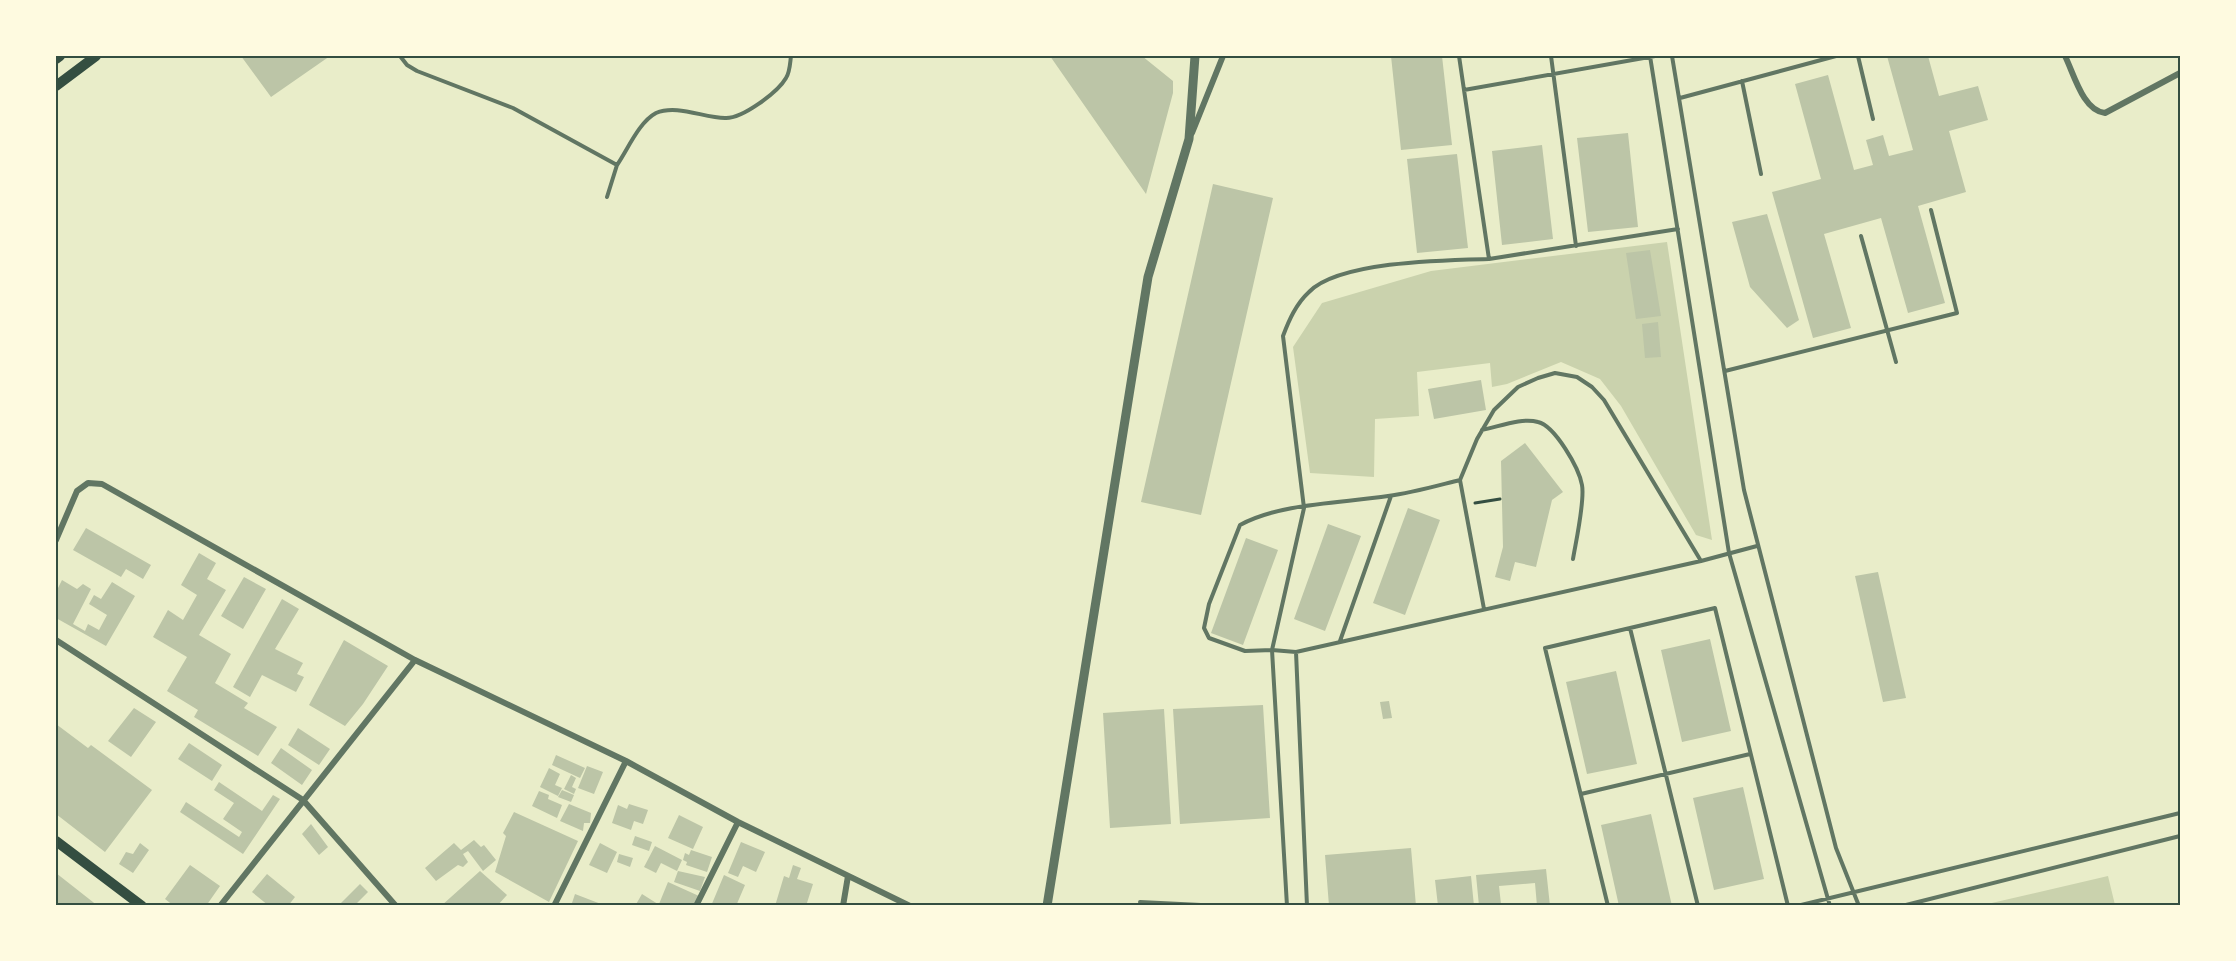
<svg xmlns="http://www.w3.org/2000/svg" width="2236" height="961" viewBox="0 0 2236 961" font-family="'Roboto Condensed',sans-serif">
  <rect width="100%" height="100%" fill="#e9edc9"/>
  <path fill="#cad2ad" d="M1667,242l45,298 -16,-5 -75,-129 -21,-27 -39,-17 -54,22 -15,3 -2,-24 -73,9 2,44 -44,3 -1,58 -64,-4 -17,-126 29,-44 109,-32z
    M2108,876l7,29h-132z"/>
  <path fill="#bcc5a7" d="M241,56h89l-59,41z
    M1050,56h92l31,25v12l-27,101z
    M1391,56h51l10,89 -51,5z
    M1887,56h41l11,40 39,-10 10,34 -39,11 17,61 -48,14 27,97 -37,10 -27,-95 -57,16 27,94 -38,10 -41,-146 49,-13 -26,-95 33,-9 26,95 19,-5 -7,-25 17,-5 6,21 24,-6z
    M1628,133l10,94 -50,5 -11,-94z
    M1542,145l11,94 -51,6 -10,-94z
    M1457,154l11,94 -51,5 -10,-94z
    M1213,184l60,14 -72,317 -60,-13z
    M1767,214l32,106 -12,8 -37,-41 -18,-65z
    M1650,250l11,66 -25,3 -10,-66z
    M1658,322l3,35 -16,1 -3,-34z
    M1481,380l5,30 -52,9 -6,-30z
    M1525,443l38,49 -11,8 -16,67 -21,-5 -5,19 -15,-4 8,-30 -2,-86z
    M1408,508l32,12 -35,95 -32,-12z
    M1328,524l33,12 -36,95 -31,-12z
    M86,528l65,37 -8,14 -17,-10 -5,8 -48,-27z
    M1246,538l32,12 -35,95 -32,-12z
    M199,553l17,10 -9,16 19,11 -27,45 32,19 -16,29 33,20 -4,5 33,19 -19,29 -64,-39 4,-7 -31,-19 20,-34 -34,-20 15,-27 15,10 14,-25 -16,-10z
    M1878,572l28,126 -23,4 -28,-126z
    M244,577l22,12 -23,40 -22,-13z
    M62,580l15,9 6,-5 8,5 -18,35 12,7 3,-7 11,6 8,-15 -18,-11 5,-9 7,4 11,-17 23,14 -29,50 -50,-28v-26z
    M282,599l17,10 -24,40 28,14 -6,11 7,3 -8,15 -34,-17 -12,22 -17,-10z
    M1710,639l21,92 -49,11 -21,-92z
    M344,640l44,26 -25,38 -18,22 -36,-21z
    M1616,671l21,93 -50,10 -21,-92z
    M1389,701l3,17 -9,1 -3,-17z
    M1263,705l7,113 -90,6 -7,-115z
    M134,708l22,14 -25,35 -23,-16z
    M1164,709l7,115 -61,4 -7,-115z
    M56,724l32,24 3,-3 61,45 -47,62 -49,-38z
    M298,728l32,21 -11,16 -31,-20z
    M189,743l33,22 -10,16 -34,-22z
    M281,748l31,22 -10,15 -31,-22z
    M556,755l29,13 -5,10 -28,-13z
    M587,766l16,6 -9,22 -16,-6z
    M549,768l11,6 -5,11 7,3 -4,8 -18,-9z
    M571,775l5,3 -4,9 4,2 -2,5 -10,-5z
    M219,782l43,29 11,-16 7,4 -37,55 -63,-42 6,-10 53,35 3,-5 -19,-13 11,-16 -20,-13z
    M1743,787l21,92 -50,11 -21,-92z
    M562,790l12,5 -3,7 -13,-5z
    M539,791l10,4 -1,4 14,6 -5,13 -25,-12z
    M569,804l22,9 -1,10h-6l-1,8 -23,-10z
    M629,804l19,6 -5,14 -9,-3 -3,9 -19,-7 6,-18 9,4z
    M514,812l64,29 -29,61 -54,-30 11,-36 -3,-3z
    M1651,814l21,92h-53l-18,-81z
    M679,815l24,12 -10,22 -25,-11z
    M311,824l17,23 -9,8 -17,-21z
    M635,836l17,6 -3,9 -17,-6z
    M474,840l7,7 3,-2 12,15 -13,11 -15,-20 -5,3 5,8 -5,5 -5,-2 -22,16 -11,-13 29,-25 7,7z
    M741,842l24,10 -9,20 -13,-6 -5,11 -10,-4z
    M140,843l9,7 -16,23 -14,-9 7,-12 7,2z
    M600,843l17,9 -10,21 -18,-8z
    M655,846l27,14 -5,11 -16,-8 -5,10 -12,-6z
    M1411,848l5,58h-87l-4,-51z
    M691,850l21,7 -5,15 -21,-7 1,-3 -4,-2 2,-7 4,2z
    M619,854l14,4 -3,9 -13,-5z
    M190,865l30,21 -14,20h-32l-9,-7z
    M793,865l8,3 -4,11 16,5 -7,22h-31l9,-30 5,2z
    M1546,869l4,37h-13l-2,-23 -36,3 2,18 -22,2 -3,-31z
    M480,871l27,24 -10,11h-56z
    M678,871l27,6 -5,14 -26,-9z
    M56,873l42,33h-42z
    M267,874l28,23 -7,9h-19l-17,-14z
    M724,875l21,10 -9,21h-25z
    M1471,876l3,30h-36l-3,-26z
    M668,882l31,14 -4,10 -36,-2z
    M360,884l8,8 -14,14h-16z
    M575,894l26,10 -1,2h-29z
    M642,894l19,12h-26z"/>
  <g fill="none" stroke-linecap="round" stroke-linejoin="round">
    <path stroke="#344e41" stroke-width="3" d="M1475,503l25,-4"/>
    <path stroke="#617663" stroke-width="4" d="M400,56l7,9 10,6 96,37 104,57c11,-16 22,-43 39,-52 21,-9 48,5 69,5 17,1 53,-26 61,-40 4,-6 4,-15 5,-22
      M1459,56l5,34 191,-34
      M1551,56l25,190
      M1650,56l79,497 101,353
      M1672,56l72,434 92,358 23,58
      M1858,56l15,63
      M1742,81l19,93
      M1464,90l25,169 189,-30
      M1680,98l156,-42
      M607,197l10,-32
      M1861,236l35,126
      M1725,371l232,-58 -26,-103
      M1482,430c16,-3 40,-13 56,-8 17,4 41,46 44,63 3,16 -6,56 -9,74
      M1460,480c-24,6 -48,13 -72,16 -45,7 -108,7 -148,29l-31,79 -5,24 5,10 36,13 27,-1 24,2 405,-91 56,-15
      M1484,609l-24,-129 17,-41 17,-29 24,-23 20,-9 17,-5 22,4 15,10 12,13 97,161
      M1630,628l68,278
      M1340,641l51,-145
      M1296,652l11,254
      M1581,794l169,-40
      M1140,902l81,4
      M1287,906l-15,-256 32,-142 -21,-172c6,-16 13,-32 26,-44 30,-31 137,-32 180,-33
      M1608,906l-63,-258 170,-40 73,298
      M1797,906l383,-93
      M1902,906l278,-70"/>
    <path stroke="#617663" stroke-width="6" d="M2065,56c9,18 18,55 40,57l75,-40
      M1192,133l31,-77
      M56,540l21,-49 11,-8 14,1 313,176 211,101 112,61 172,84
      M56,640l247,160 93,106
      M220,906l195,-246
      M554,906l72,-145
      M696,906l42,-84
      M843,906l5,-30"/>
    <path stroke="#617663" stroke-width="9" d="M1047,906l101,-629 41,-138 6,-83"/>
    <path stroke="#344e41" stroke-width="10" d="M56,59l4,-3
      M56,86l40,-30
      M56,841l86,65"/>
  </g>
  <rect width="2236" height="961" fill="none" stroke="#fefae0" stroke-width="114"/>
  <rect x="57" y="57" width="2122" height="847" fill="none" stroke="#344e41" stroke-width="2"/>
</svg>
